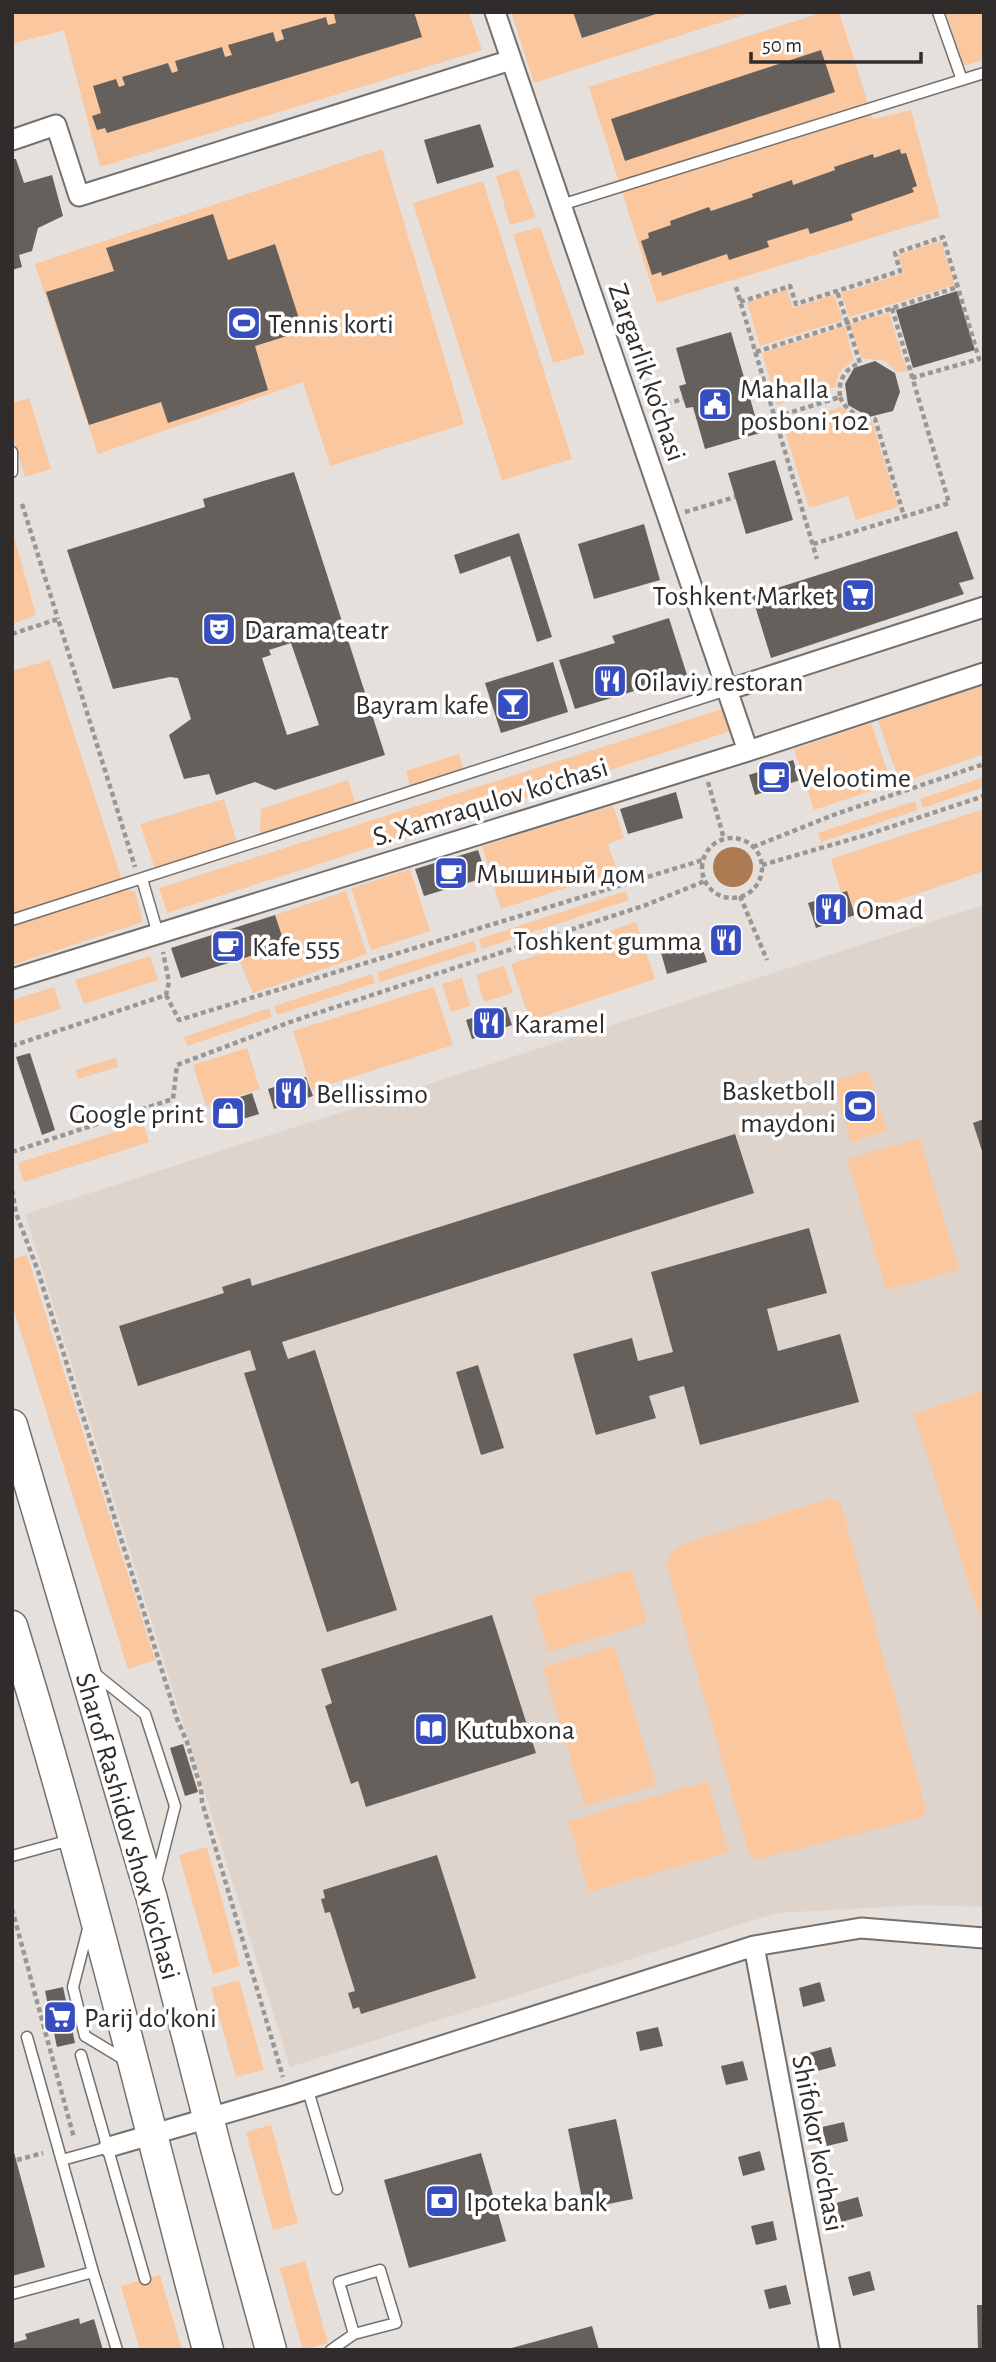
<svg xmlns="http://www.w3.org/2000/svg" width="996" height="2362" viewBox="0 0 996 2362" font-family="'Alegreya Sans',sans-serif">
  <rect width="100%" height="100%" fill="#e6e0dc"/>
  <path fill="#dfd4cb" d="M984,905v485l-69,24 69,216v277l-63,-2 -144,8 -487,154 -265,-853z"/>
  <path fill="#fac79f" d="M12,12h457l13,38 -382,117 -36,-137 -52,14z
    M511,12h242l-219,71z
    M824,12h15l34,107 38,-9 29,107 -283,86 -68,-216z
    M946,12h38v48l-21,6z
    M382,149l82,275 -134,42 -27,-84 -205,72 -63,-190z
    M518,169l18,49 -26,7 -14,-49z
    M483,181l89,278 -70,21 -89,-277z
    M540,227l45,127 -32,9 -40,-129z
    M941,241l14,44 -106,32 -8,-24 63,-20 -6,-18z
    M787,289l6,19 41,-13 9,25 -83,26 -13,-44z
    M889,313l18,58 -9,2 -13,-12 -24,-3 -11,-34z
    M845,326l9,35c-11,5 -18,13 -18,26l-59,18 -15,-52z
    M29,398l22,71 -26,8 -13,-44v-30z
    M841,407l13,11 18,3 26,86 -42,13 -8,-24 -39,12 -26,-83z
    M12,530l24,85 -24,9z
    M50,660l72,220 -110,34v-243z
    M984,684v70l-84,29 -22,-62z
    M722,709l9,22 -564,182 -8,-25z
    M871,723l21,61 -78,26 -20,-61z
    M459,754l4,14 -53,18 -4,-15z
    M984,777v10l-61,21 -3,-9z
    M348,780l7,22 -95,33 1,-26z
    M224,799l13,44 -82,26 -15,-45z
    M915,801l3,9 -97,32 -3,-9z
    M613,806l11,32 -16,6 9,27 -116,38 -19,-63z
    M984,809v62l-129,44 -8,-24 -6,2 -10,-34z
    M410,869l20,62 -59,19 -20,-62z
    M123,890l12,1 8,31 -131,43v-41z
    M346,891l21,63 -114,39 -14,-34 46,-14 -10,-30z
    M626,891l3,9 -147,49 -3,-10z
    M636,922l19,57 -125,42 -19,-57z
    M474,941l3,10 -97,31 -3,-10z
    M150,956l8,24 -74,24 -9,-24z
    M504,966l9,27 -29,9 -8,-27z
    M372,974l3,9 -98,32 -3,-9z
    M462,978l8,28 -19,6 -9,-28z
    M54,987l7,22 -49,15v-24z
    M434,987l19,58 -141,45 -19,-59z
    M269,1008l3,9 -85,29 -3,-9z
    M247,1048l13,41 -54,17 -13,-41z
    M116,1058l2,9 -40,12 -3,-9z
    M868,1071l19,60 -36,11 -18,-61z
    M143,1123l6,19 -125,40 -6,-19z
    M920,1138l39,132 -73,20 -39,-131z
    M27,1255l128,405 -27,9 -116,-365v-45z
    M984,1390v240l-70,-216z
    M832,1498l9,6 85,306 -5,8 -163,41 -7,-4 -4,-8 -76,-266c-5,-18 -5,-27 12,-37z
    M631,1569l16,54 -99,29 -16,-54z
    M614,1646l42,139 -71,21 -42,-139z
    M708,1781l21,71 -140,40 -21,-71z
    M207,1847l33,119 -27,8 -34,-119z
    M239,1980l25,90 -28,7 -25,-89z
    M271,2125l27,98 -25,7 -27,-98z
    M305,2261l23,82 -25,7 -23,-82z
    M160,2275l22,75h-42l-19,-64z"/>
  <path fill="#ad7b52" d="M713 867a20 20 0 1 1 40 0a20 20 0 1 1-40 0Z"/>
  <path fill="#65605c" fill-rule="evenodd" d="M341,12h73l8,25 -315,96 -2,-5 -8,2 -5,-14 9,-3 -8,-27 23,-7 3,8 6,-2 -3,-8 46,-14 4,10 6,-2 -3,-10 47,-14 3,10 7,-2 -4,-10 45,-13 3,10 8,-3 -3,-9 45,-13 2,8 8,-2 -2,-9z
    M573,12h86v1l-77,25z
    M821,50l14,42 -210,69 -14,-42z
    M480,124l14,43 -57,17 -13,-44z
    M900,149l1,5 5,-1 11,33 -5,2 2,4 -63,22 2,6 -43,14 -2,-6 -41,13 2,6 -40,13 -2,-6 -65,22 -1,-4 -9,3 -11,-34 8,-3 -1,-5 23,-8 -1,-4 39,-14 2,4 42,-14 -1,-3 40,-14 1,5 42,-15 -1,-3 39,-13 1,4z
    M12,159h4l8,24 28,-8 11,41 -25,12 -6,23 -13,4 3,12 -10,3z
    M213,214l15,46 47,-16 28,87 -48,15 13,44 -100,33 -7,-21 -72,23 -43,-133 68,-21 -8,-23z
    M957,291l18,59 -62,18 -17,-58z
    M731,332l29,101 -55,16 -12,-42 -7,1 -7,-22 7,-2 -10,-36z
    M875,361l20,12 5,19 -7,19 -24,6 -21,-12 -3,-21 9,-16z
    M775,460l18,60 -47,14 -18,-61z
    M294,472l91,283 -110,35 -20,-8 -39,13 -7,-21 -25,5 -15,-44 22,-16 -13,-41 -8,-1 -57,12 -46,-139 138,-43 -2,-8zM291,643l28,82 -32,10 -25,-77 9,-3 -2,-5z
    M644,524l16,56 -66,19 -16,-55z
    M957,531l17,48 -15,4 5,11 -193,64 -19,-62z
    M519,533l33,104 -15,5 -27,-86 -50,18 -6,-19z
    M669,618l18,57 -112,34 -16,-49 56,-17 -3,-7z
    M553,662l15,50 -67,21 -16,-50z
    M793,760l7,20 -45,15 -6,-20z
    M676,792l7,26 -55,16 -8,-25z
    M478,850l9,27 -63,19 -9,-27z
    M847,891l8,24 -39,13 -8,-25z
    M275,915l10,30 -104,33 -10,-30z
    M699,937l8,25 -40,12 -7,-25z
    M506,1007l6,18 -40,14 -6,-19z
    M30,1053l25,77 -13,5 -26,-78z
    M306,1077l7,19 -39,13 -6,-20z
    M252,1093l7,21 -40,12 -6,-20z
    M984,1119v35h-1l-10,-31z
    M735,1134l19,59 -472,149 6,17 27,-9 82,260 -70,22 -83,-259 12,-3 -6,-20 -112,36 -19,-60 105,-33 -2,-6 28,-9 2,8z
    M809,1228l18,65 -60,16 11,42 62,-17 19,68 -159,43 -16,-59 -35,10 7,22 -60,17 -23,-81 59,-16 6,23 35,-9 -22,-80z
    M478,1365l26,83 -23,7 -25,-83z
    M492,1615l44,138 -170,54 -8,-26 -7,3 -26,-78 7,-3 -11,-34z
    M183,1744l15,48 -13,4 -15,-48z
    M437,1855l39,123 -115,36 -2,-7 -6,2 -5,-16 7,-2 -25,-79 -5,1 -4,-14 4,-1 -2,-8z
    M820,1982l5,19 -22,6 -4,-19z
    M63,1987l12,56 -18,4 -12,-56z
    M658,2027l5,19 -23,5 -4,-19z
    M831,2047l5,19 -22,6 -5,-19z
    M743,2061l5,19 -22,5 -5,-19z
    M616,2119l17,80 -49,10 -16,-80z
    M844,2122l4,19 -21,5 -5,-19z
    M12,2145l33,122 -33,9z
    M760,2151l5,19 -22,6 -5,-19z
    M481,2153l25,88 -97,27 -25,-88z
    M858,2197l5,19 -22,6 -5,-19z
    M773,2221l4,19 -21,5 -5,-19z
    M870,2271l5,19 -22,6 -5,-19z
    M786,2285l5,19 -22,5 -5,-19z
    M977,2305h7v45h-6z
    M79,2318l1,6 14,-5 9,31h-88l-2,-7 14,-4 -2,-5z
    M592,2326l7,24h-91v-1z"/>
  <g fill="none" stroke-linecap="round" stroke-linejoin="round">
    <g stroke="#75706c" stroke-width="13">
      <path id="lane" d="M938,12l24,68
        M561,205l423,-132
        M12,452v20
        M142,879l16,55
        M12,920l715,-230
        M93,1672l52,42 30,92 -19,75
        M12,1856l58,-16
        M88,1929l-15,58 12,49 40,24
        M27,2037l66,235
        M81,2055l64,224
        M307,2087l30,102
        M62,2160l47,-13
        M12,2294l81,-22 24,78
        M331,2350l23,-16 42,-11 -16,-53 -41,12 15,52"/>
    </g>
    <g stroke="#75706c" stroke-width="23">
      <path id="street" d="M495,12l253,739
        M12,140l44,-15 23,71 432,-136
        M727,690l257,-83
        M12,979l736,-228 236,-78
        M754,1946l76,404
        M109,2147l179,-52 466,-149 107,-18 123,10"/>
    </g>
    <g stroke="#75706c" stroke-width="33">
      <path id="primary" d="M12,1425l140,474 65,253 54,198
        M12,1626c74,239 132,482 196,724"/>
    </g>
    <path stroke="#9a9693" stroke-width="4.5" stroke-dasharray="5 3.5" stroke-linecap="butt" d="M736,287l81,272
      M740,302l50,-16 6,18 104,-33 -5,-18 48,-16 36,122 -67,19
      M756,352l202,-65
      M840,397c6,15 20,21 35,22l29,97
      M650,409l33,-10
      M776,417l64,-20c-2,-16 4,-28 20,-34l-23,-72
      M22,504l36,115
      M685,512l50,-15
      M813,544l136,-41 -57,-195
      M12,634l46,-15 77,248
      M708,782l16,57
      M702 868a30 30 0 1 1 60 0a30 30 0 1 1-60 0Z
      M753,847l83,-33 148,-50
      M762,865l104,-30 118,-39
      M740,896l27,64
      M166,995l13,25 524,-160
      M12,1046l154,-51 3,-13 -6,-30
      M12,1152l161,-53 4,-34 116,-44 353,-116 59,-24
      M12,1190l4,23 22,58 139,448 10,23 14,47 1,13 81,275
      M12,1909l62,229
      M17,2160l26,-7"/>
    <use href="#lane" stroke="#fff" stroke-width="10"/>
    <use href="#street" stroke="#fff" stroke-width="19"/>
    <use href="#primary" stroke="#fff" stroke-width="30"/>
  </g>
  <defs>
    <g id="stadium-square" transform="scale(1.75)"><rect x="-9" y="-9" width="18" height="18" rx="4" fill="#374ec0" stroke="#fff"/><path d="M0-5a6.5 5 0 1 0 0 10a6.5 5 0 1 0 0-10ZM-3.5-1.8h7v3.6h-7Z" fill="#fff"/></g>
    <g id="civic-square" transform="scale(1.75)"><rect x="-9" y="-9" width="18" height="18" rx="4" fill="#374ec0" stroke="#fff"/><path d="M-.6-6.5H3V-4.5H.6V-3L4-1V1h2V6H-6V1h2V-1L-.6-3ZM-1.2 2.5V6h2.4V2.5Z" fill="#fff"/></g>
    <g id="supermarket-square" transform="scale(1.75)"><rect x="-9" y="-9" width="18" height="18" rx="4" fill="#374ec0" stroke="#fff"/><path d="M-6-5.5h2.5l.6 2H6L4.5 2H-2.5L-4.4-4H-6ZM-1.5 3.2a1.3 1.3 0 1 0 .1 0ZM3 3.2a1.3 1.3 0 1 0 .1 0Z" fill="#fff"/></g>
    <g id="theatre-square" transform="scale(1.75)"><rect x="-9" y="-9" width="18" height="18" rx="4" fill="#374ec0" stroke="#fff"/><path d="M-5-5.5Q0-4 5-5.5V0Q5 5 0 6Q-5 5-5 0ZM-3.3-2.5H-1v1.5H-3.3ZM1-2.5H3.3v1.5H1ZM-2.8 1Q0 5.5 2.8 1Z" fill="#fff"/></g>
    <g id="restaurant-square" transform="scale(1.75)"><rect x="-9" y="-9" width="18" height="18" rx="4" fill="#374ec0" stroke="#fff"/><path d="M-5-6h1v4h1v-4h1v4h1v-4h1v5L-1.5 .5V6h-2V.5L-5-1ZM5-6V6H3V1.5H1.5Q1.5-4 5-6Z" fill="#fff"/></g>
    <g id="bar-square" transform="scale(1.75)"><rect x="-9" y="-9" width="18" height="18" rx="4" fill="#374ec0" stroke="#fff"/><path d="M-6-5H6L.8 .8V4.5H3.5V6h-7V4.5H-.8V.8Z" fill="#fff"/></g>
    <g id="cafe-square" transform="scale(1.75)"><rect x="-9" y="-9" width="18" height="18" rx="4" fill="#374ec0" stroke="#fff"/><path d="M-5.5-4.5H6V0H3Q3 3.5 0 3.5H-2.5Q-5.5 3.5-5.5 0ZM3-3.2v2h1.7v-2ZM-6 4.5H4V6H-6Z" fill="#fff"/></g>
    <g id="shop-square" transform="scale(1.75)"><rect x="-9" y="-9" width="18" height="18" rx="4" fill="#374ec0" stroke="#fff"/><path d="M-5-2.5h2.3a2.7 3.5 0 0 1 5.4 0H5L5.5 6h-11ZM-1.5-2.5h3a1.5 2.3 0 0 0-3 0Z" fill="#fff"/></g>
    <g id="library-square" transform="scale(1.75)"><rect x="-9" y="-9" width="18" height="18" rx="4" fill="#374ec0" stroke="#fff"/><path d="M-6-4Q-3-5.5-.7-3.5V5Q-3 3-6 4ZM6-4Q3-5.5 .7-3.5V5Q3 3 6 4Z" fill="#fff"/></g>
    <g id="bank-square" transform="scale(1.75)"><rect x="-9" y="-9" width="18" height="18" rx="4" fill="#374ec0" stroke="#fff"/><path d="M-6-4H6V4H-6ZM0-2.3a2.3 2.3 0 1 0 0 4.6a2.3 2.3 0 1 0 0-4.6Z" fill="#fff"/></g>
  </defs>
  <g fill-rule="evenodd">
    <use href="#stadium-square" x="244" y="323"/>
    <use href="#civic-square" x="715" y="404"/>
    <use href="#supermarket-square" x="858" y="595"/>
    <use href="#theatre-square" x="219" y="629"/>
    <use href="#restaurant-square" x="610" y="681"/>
    <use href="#bar-square" x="513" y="704"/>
    <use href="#cafe-square" x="774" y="777"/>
    <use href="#cafe-square" x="451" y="873"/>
    <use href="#restaurant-square" x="831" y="909"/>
    <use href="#restaurant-square" x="726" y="940"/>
    <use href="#cafe-square" x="228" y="946"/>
    <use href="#restaurant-square" x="489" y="1023"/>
    <use href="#restaurant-square" x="291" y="1093"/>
    <use href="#stadium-square" x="860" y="1106"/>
    <use href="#shop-square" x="228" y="1113"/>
    <use href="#library-square" x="431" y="1729"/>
    <use href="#supermarket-square" x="60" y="2017"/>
    <use href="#bank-square" x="442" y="2201"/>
  </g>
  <g text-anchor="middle" stroke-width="7" stroke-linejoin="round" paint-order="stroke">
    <g font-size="28" fill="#2f2c2b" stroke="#fff" text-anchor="start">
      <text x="268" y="333">Tennis korti</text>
      <text x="740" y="398">Mahalla<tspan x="740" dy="32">posboni 102</tspan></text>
      <text x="834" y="605" text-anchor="end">Toshkent Market</text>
      <text x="244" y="639">Darama teatr</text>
      <text x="634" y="691">Oilaviy restoran</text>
      <text x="489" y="714" text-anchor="end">Bayram kafe</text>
      <text x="798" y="787">Velootime</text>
      <text x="476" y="883">Мышиный дом</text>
      <text x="856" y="919">Omad</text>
      <text x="702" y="950" text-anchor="end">Toshkent gumma</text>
      <text x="252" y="956">Kafe 555</text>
      <text x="514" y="1033">Karamel</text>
      <text x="836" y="1100" text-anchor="end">Basketboll<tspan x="836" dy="32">maydoni</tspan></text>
      <text x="316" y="1103">Bellissimo</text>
      <text x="204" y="1123" text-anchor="end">Google print</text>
      <text x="456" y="1739">Kutubxona</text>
      <text x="84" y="2027">Parij do'koni</text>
      <text x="466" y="2211">Ipoteka bank</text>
    </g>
    <g font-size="28" fill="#2f2c2b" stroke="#fff">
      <text transform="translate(648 372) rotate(71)" y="10">Zargarlik ko'chasi</text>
      <text transform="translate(490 801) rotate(-17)" y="10">S. Xamraqulov ko'chasi</text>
      <text transform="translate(129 1826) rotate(74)" y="10">Sharof Rashidov shox ko'chasi</text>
      <text transform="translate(819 2143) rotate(79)" y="10">Shifokor ko'chasi</text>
    </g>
  </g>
  <rect width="996" height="2362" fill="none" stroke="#2f2c2b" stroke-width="28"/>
  <path d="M751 52v10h170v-10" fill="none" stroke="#2f2c2b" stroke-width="3.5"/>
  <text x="762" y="52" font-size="21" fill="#2f2c2b" stroke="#ffffff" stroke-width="5" paint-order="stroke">50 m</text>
</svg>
